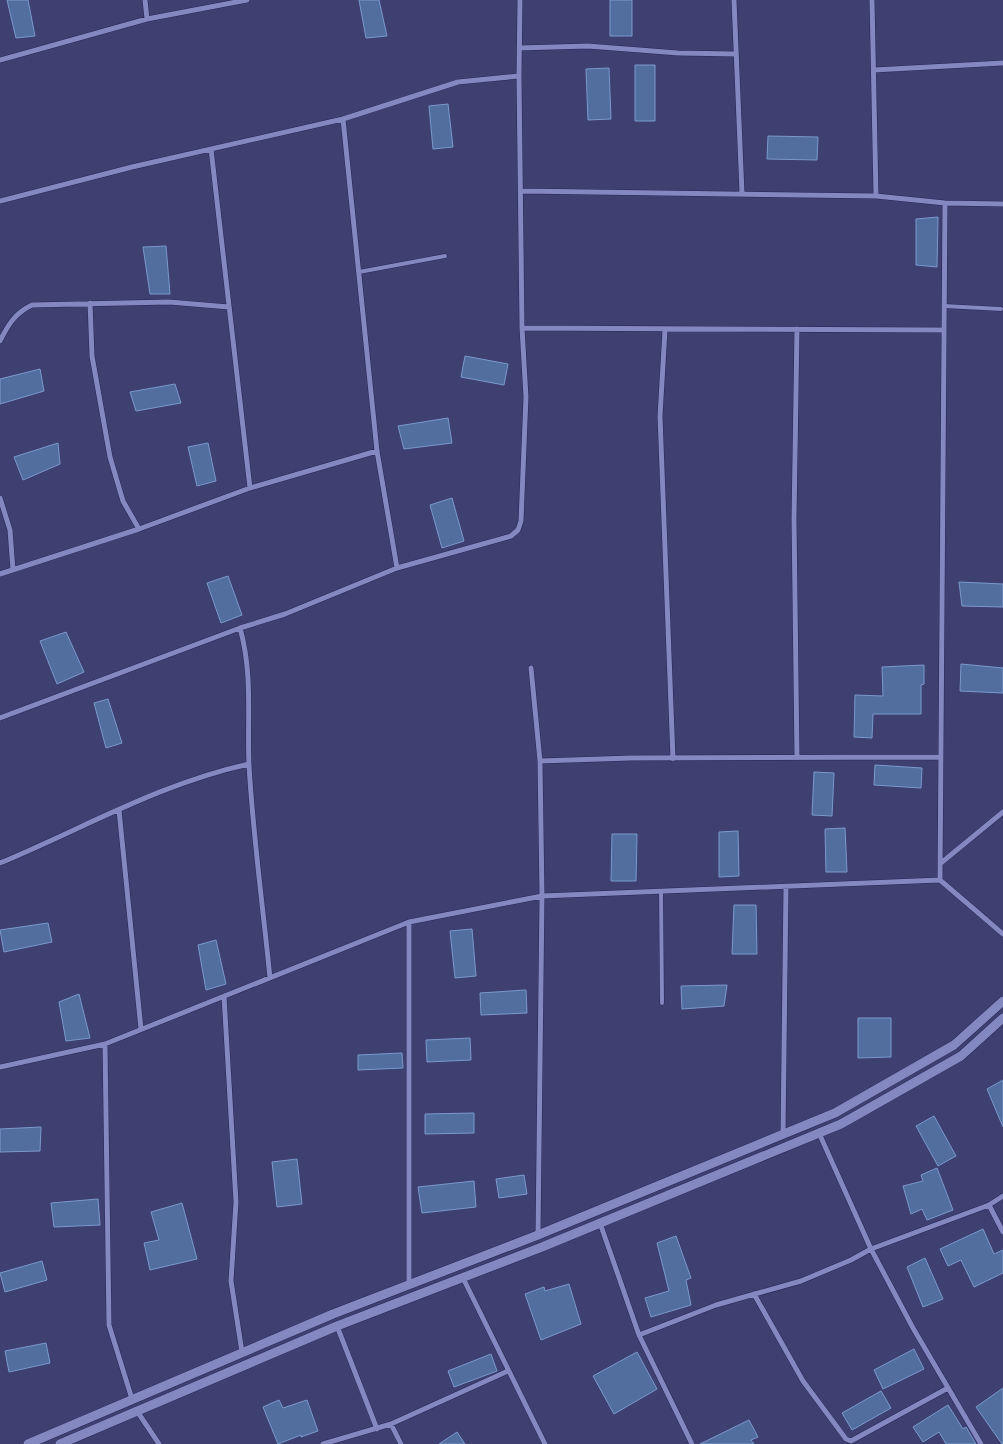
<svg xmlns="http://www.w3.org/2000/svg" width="1003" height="1444" viewBox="0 0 1003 1444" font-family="Ubuntu,sans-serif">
  <rect width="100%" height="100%" fill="#3f4072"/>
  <path fill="#526e9f" stroke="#7b99cd" d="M7,0h21l7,36 -19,2z
    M359,0h20l8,36 -21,2z
    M610,0h22v36h-22z
    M635,65h20v56h-20z
    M609,68l2,51 -23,1 -2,-51z
    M448,104l5,43 -20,2 -4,-43z
    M768,136l50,1 -1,23 -50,-1z
    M938,217l-1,50 -21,-2v-46z
    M166,246l4,48h-20l-7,-47z
    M465,356l43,8 -4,21 -43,-8z
    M40,369l4,22 -44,13v-25z
    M175,384l6,19 -45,8 -6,-19z
    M448,418l4,25 -48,6 -6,-23z
    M58,443l2,21 -37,16 -9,-23z
    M208,443l8,38 -19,5 -9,-39z
    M452,498l12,43 -22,7 -12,-43z
    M228,576l14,39 -21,8 -14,-40z
    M959,582l44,2v23l-41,-1z
    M66,632l18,40 -27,12 -17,-43z
    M961,664l42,4v25l-43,-2z
    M924,665v19l-3,1v29h-48l-1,24 -18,-1 1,-42 28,1 -1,-29z
    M108,699l14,44 -16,5 -12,-45z
    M875,765l47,3 -1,20 -47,-3z
    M814,772l20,1 -2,43 -20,-1z
    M845,828l2,44h-21l-1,-43z
    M738,831l1,45 -20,1v-45z
    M612,834h25l-1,47h-25z
    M734,905h22l1,49h-25z
    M48,923l4,19 -48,10 -4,-22z
    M472,929l4,47 -21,2 -5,-47z
    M216,940l10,44 -20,6 -8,-45z
    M727,985l-3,21 -42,3 -1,-23z
    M526,990l1,23 -46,2 -1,-22z
    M79,994l11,44 -24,3 -7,-39z
    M858,1018h33v39l-33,1z
    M470,1038l1,22 -44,2 -1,-22z
    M402,1053l1,15 -45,2v-15z
    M1003,1080v47l-16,-38z
    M474,1113v20l-49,1v-20z
    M934,1116l22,40 -18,10 -22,-40z
    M41,1127l-1,24 -40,1v-23z
    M297,1159l5,45 -25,3 -5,-45z
    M937,1168l16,42 -26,10 -5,-11 -11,5 -8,-28 20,-5 -2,-6z
    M524,1175l3,19 -28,4 -3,-19z
    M474,1181l2,26 -54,6 -4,-26z
    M98,1199l2,26 -46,2 -3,-24z
    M182,1203l15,56 -47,11 -6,-27 15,-3 -8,-28z
    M983,1229l11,25 9,-4v23l-29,14 -13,-27 -13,6 -8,-17z
    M676,1236l15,42 -5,2 5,25 -40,12 -6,-19 24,-7 -12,-48z
    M925,1258l18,41 -20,8 -16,-40z
    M42,1261l5,19 -42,12 -5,-19z
    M569,1284l12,40 -40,16 -16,-46 19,-7 1,4z
    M46,1343l4,20 -41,9 -4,-21z
    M914,1349l10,20 -41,20 -9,-19z
    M637,1352l20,37 -43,25 -21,-38z
    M491,1354l6,17 -43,16 -6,-16z
    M1003,1388v56h-1l-26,-37z
    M881,1391l10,17 -39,22 -10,-17z
    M279,1400l4,8 24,-8 11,31 -17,6v-2l-23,9 -15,-37z
    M948,1405l15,24 3,-2 10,17h-30l-7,-12 -16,10 -10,-15z
    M749,1420l9,17 -7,3 3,4h-54z
    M457,1432l8,12h-26z"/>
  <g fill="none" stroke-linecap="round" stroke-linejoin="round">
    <g stroke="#262555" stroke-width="5">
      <path id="service" d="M359,272l86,-16
        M944,306l57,3
        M661,891l1,112"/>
    </g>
    <g stroke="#262555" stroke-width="6">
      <path id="minor" d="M145,0l2,19
        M734,0l8,193
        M872,0l4,196
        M519,48l69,-2 90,7 57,1
        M0,60l147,-41 100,-19
        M874,70l129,-7
        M343,119l34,332 20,117
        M211,149l39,339
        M522,191l354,5 69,7 58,1
        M0,201l132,-34 211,-48 115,-37 61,-6
        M945,203l-5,677 63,54
        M90,303l2,53 18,101 13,44 16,28
        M522,328l422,2
        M665,330l-5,86 13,343
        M0,341c8,-16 15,-28 32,-36l137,-3 60,5
        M0,498l10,32 3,40
        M0,574l139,-45 111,-41 127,-37
        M240,628c13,46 7,90 9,137 4,71 14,142 21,213
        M531,668l9,93 2,135 -4,339
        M0,718l240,-90 45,-14 112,-46 114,-32 7,-6 3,-9 5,-124 -4,-69 -3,-252 1,-76
        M797,757l-3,-238 3,-190
        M540,761l91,-3 310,-1
        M119,810l22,219
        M0,863c82,-34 161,-80 249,-99
        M941,863l62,-51
        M409,922v362
        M224,996l12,206 -5,79 11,71
        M105,1044l4,281 23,74
        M0,1067l105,-23 304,-122 133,-26 398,-16
        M819,1133l52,116 42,79 68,116
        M783,1135l3,-249
        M989,1205l14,27
        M600,1223l39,112 53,109
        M463,1278l82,166
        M754,1294l49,87 43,58 5,2 97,-53
        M337,1326l40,103
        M639,1335l77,-30 85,-24 50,-21 20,-11 118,-44 14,-9
        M137,1411l22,33
        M391,1424l10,20
        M323,1444l68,-20 117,-53"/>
    </g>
    <g stroke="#262555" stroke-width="10">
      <path id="tertiary" d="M28,1444l305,-130 205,-79 297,-122 119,-68 49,-44
        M60,1444l277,-118 205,-79 299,-123 120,-68 42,-38"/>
    </g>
    <use href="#service" stroke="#8488c0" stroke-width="4"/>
    <use href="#minor" stroke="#8488c0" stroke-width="5"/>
    <use href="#tertiary" stroke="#8488c0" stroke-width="9"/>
  </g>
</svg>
